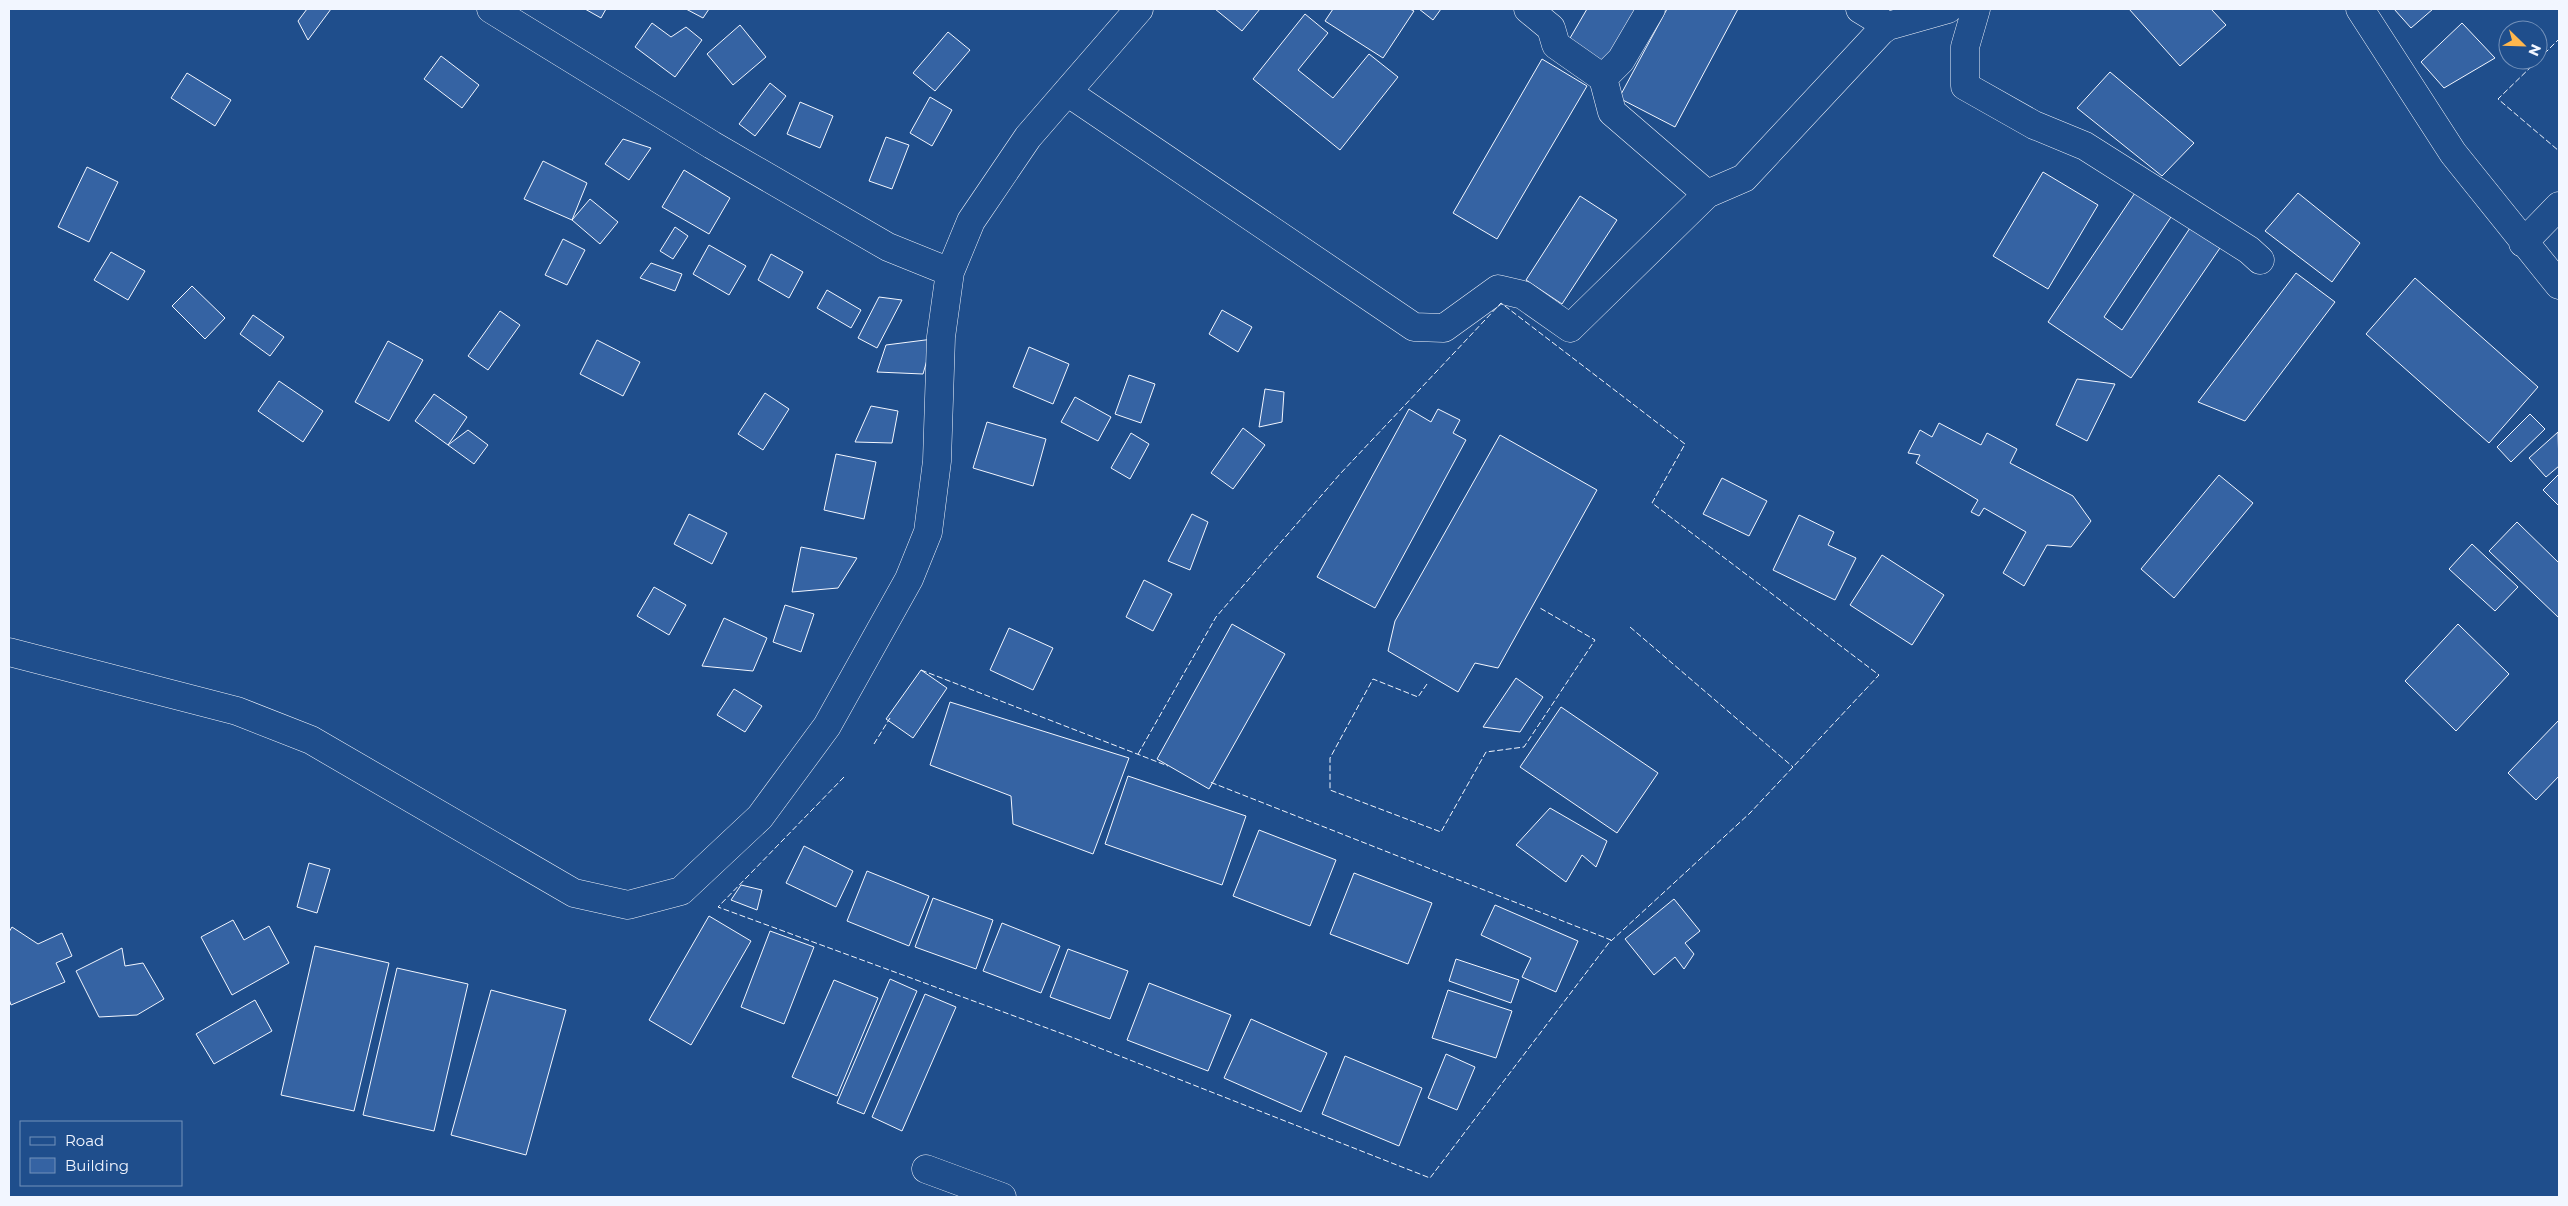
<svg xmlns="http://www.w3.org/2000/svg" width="2568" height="1206" viewBox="0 0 2568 1206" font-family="Montserrat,sans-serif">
  <rect width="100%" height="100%" fill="#1f4e8c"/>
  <path fill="#3563a3" stroke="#f2f6ff" d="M307,9h24l-23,31 -10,-19z
    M585,9h21l-5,9z
    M686,9h23l-6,9z
    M1215,9h45l-18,22z
    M1333,9h77l4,2 -31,47 -58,-37z
    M1419,9h22l-8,11z
    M1587,9h53l-34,58 -40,-22z
    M1667,9h71l-63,118 -56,-29z
    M2129,9h82l15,16 -46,41z
    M2394,9h39l-22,19z
    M1305,14l23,19 -30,37 35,28 36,-44 29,23 -58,73 -87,-71z
    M652,23l19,14 15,-10 16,13 -27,37 -40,-30z
    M2462,23l33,35 -51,30 -23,-26z
    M740,25l26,32 -33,28 -26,-31z
    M948,32l22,18 -35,41 -22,-18z
    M441,56l38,29 -17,23 -38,-29z
    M1542,59l45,27 -90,153 -44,-26z
    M2110,72l84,71 -32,33 -85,-68z
    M187,73l44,27 -16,26 -44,-28z
    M770,83l16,13 -31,40 -16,-12z
    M930,97l22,13 -20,36 -22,-13z
    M800,102l33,14 -13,32 -33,-14z
    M886,137l23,8 -17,44 -23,-8z
    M623,139l28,9 -22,32 -24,-16z
    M543,161l44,22 -15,37 -48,-21z
    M87,167l31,15 -29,60 -31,-15z
    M684,170l46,28 -21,36 -47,-27z
    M2043,172l55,33 -50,84 -55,-33z
    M2137,190l36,24 -69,103 18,13 68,-102 30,20 -89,130 -83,-56z
    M2298,193l62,50 -28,39 -67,-51z
    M1580,196l37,24 -55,84 -36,-24z
    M590,199l28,23 -18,22 -28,-24z
    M675,227l13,9 -15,23 -13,-8z
    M563,239l22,11 -18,35 -22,-10z
    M709,245l37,21 -17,29 -36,-21z
    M111,252l34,19 -17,29 -34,-20z
    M771,254l32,18 -14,26 -31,-18z
    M651,263l31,11 -7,17 -35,-13z
    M2296,273l39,29 -90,119 -47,-19z
    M2415,278l123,109 -49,56 -123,-109z
    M192,286l33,32 -20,21 -33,-33z
    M827,290l34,20 -10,18 -34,-20z
    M879,297l23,3 -25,48 -19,-10z
    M1222,310l30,17 -14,25 -29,-18z
    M500,311l20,14 -32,45 -20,-14z
    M253,315l31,22 -14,19 -30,-22z
    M933,339l-10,35 -46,-2 9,-27z
    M597,340l43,22 -17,34 -43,-22z
    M388,341l35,19 -34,61 -34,-19z
    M1029,347l40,17 -16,40 -40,-17z
    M1129,375l26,9 -14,39 -26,-9z
    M2077,379l38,5 -28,57 -31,-16z
    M279,381l44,30 -20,31 -45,-31z
    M1265,389l19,3 -2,30 -23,5z
    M765,393l24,16 -26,41 -25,-16z
    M434,394l33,23 -19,28 -33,-24z
    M1075,397l36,20 -13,24 -37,-19z
    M871,406l27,5 -6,32 -37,-1z
    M1409,409l22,13 7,-13 22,11 -7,13 13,7 -91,168 -58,-31z
    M2530,414l15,15 -34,33 -14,-15z
    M987,422l59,17 -13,47 -60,-18z
    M1939,423l42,22 6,-12 30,16 -7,14 63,33 18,25 -20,26 -24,-2 -23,41 -21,-13 23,-41 -42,-24 -5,8 -8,-4 7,-12 -62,-37 4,-8 -12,-2 12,-23 12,7z
    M1243,428l22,17 -32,44 -22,-16z
    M468,430l20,15 -14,19 -26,-19z
    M2558,432l1,34 -13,11 -17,-19z
    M1131,433l18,11 -19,35 -19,-11z
    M1500,435l97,55 -99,178 -23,-5 -17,29 -70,-41 7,-30z
    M836,454l40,8 -12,57 -40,-9z
    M2559,474v32l-16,-16z
    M2219,475l34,28 -79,95 -33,-29z
    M1722,478l45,23 -18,35 -46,-22z
    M689,514l38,19 -15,31 -38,-20z
    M1192,514l16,8 -18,48 -22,-9z
    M1799,515l35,17 -6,13 28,13 -21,42 -62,-30z
    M2517,522l42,41v55l-70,-67z
    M2472,544l46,43 -23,24 -46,-42z
    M801,547l56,11 -19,30 -46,4z
    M1882,555l62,40 -32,50 -62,-40z
    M1144,580l28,14 -19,37 -27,-14z
    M654,587l32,18 -17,30 -32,-19z
    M785,605l29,9 -13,38 -28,-10z
    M724,618l43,20 -14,33 -51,-5z
    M1232,624l53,30 -76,135 -52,-30z
    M2458,624l51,50 -53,57 -51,-50z
    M1009,628l44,20 -20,42 -43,-20z
    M921,670l26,18 -34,50 -27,-19z
    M1516,678l27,19 -23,35 -37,-5z
    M734,689l28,17 -17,26 -28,-17z
    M950,702l179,56 -36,96 -80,-30 -2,-28 -81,-31z
    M1561,707l97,66 -41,60 -97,-66z
    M2559,720v56l-23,24 -28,-27z
    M1128,776l118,40 -24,69 -117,-41z
    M1550,808l57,33 -11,26 -14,-12 -16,27 -50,-37z
    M1259,830l77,30 -26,66 -77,-30z
    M804,846l49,25 -17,36 -50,-24z
    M309,863l21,6 -13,44 -20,-6z
    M867,871l62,25 -20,50 -62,-25z
    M1354,873l78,30 -24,61 -78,-30z
    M741,885l21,5 -5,20 -26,-10z
    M933,898l60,22 -17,49 -61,-22z
    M1674,899l26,32 -15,12 9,11 -10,15 -9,-12 -21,18 -29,-36z
    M1495,905l83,36 -22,51 -34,-15 9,-19 -50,-23z
    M709,916l42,25 -60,104 -42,-25z
    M233,920l11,20 25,-14 20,37 -57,32 -31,-58z
    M1002,923l58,23 -19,47 -58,-22z
    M12,927l26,17 24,-11 10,23 -16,7 9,19 -54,23 -2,-6v-67z
    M770,931l44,16 -30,77 -43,-17z
    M315,946l74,17 -35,148 -73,-16z
    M122,948l3,18 18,-3 21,36 -27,16 -38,2 -23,-46z
    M1068,949l60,22 -18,48 -60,-22z
    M1456,959l63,21 -8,23 -62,-22z
    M397,968l71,16 -34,147 -71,-16z
    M890,979l27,12 -53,123 -27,-11z
    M834,980l44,18 -41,98 -45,-19z
    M1149,983l82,32 -23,56 -81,-31z
    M491,990l75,20 -40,145 -75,-20z
    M1448,990l64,21 -16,47 -64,-20z
    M925,994l31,13 -54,124 -30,-14z
    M255,1000l17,31 -58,33 -18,-30z
    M1251,1019l76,34 -26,59 -77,-34z
    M1446,1054l29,13 -18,43 -29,-12z
    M1345,1056l77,32 -23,58 -77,-32z"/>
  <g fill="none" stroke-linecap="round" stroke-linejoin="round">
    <g stroke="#f2f6ff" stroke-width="29">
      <path id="minor" d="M491,9l221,136 176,102 62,25
        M1528,9l23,19 5,17 47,33 9,34 95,82
        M1860,9l28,17
        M1976,9l-11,38v39l69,39 51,21 164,104 11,10
        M2360,9l93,144 106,132
        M1603,78l18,-18 30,-51
        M1067,92l347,235 30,1 54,-39 25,6 47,33 137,-134 37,-16 137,-147 7,-5 60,-17
        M2523,243l36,-37
        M9,652l228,59 74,29 263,153 54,12 53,-14 79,-74 67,-91 82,-147 19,-47 9,-71 4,-124 9,-65 21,-51 57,-84 111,-128
        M926,1169l76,28"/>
    </g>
    <use href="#minor" stroke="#1f4e8c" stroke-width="28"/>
    <path stroke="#f2f6ff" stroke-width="1" stroke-dasharray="6 2.5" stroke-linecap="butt" d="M2538,60l-40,39 61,52
      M2538,60l21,-21
      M1630,627l163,140
      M921,670l247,96
      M1427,684l-9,13 -45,-18 -43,79v32l111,42 45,-80 38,-5 71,-107 -55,-32
      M874,744l16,-26
      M1138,754l78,-137 124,-143 161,-171 184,141 -33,59 227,172 -129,138 -139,128
      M844,777l-126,130 356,131 356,140 181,-238 -401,-158"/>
  </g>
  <rect width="2568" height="1206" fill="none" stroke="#f2f6ff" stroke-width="20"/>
  <rect x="20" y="1121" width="162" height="65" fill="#1f4e8c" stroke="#7391ba"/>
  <rect x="30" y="1137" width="25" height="8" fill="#1f4e8c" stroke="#7391ba"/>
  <text x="65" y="1146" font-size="15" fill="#f2f6ff">Road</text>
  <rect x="30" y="1158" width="25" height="15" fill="#3563a3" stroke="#7391ba"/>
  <text x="65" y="1171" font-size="15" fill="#f2f6ff">Building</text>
  <g transform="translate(2523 45) rotate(113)"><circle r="24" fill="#1f4e8c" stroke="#7391ba"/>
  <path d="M0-4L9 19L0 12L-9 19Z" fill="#ffb74d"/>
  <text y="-8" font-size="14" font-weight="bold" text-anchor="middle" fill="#f2f6ff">N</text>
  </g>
</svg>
